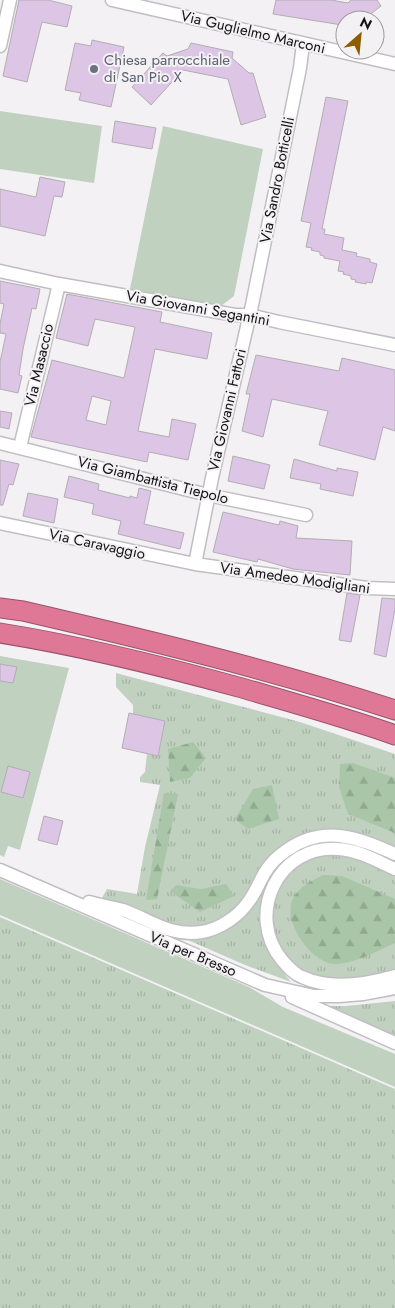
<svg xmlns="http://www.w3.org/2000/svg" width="395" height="1308" viewBox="0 0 395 1308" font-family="Jost,sans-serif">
  <defs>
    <pattern id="grass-tufts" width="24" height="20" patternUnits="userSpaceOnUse" patternTransform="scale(1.25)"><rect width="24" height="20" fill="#c0d1bf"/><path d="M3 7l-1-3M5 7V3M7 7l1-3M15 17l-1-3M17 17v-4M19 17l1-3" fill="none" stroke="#a4b3a3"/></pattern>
    <pattern id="forest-firs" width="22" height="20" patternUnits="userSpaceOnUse" patternTransform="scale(1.25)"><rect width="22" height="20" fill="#aac6a8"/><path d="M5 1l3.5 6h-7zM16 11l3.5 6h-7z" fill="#91a990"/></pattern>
  </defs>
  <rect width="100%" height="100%" fill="#f4f1f5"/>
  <path fill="url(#grass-tufts)" d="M116,673l184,49 95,32v95l-43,-17 -18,-2 -22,3 -59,53 -14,20 -19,14 -23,7h-10l-19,-2 -66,-27 5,-9 30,5 8,-47 15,-62 -20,-3v-5l5,-5 2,-18 11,2 7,-35 -32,-7v-9l-17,-18z
    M329,840l33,6 33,14v4l-40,-17 -73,17c-37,39 -22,81 9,118l-46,-17 -64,-28 28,-2 59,-58 12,-15 23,-16z
    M343,855l12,3 40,17v97c-15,2 -38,9 -53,9 -16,-1 -37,-7 -49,-17 -19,-15 -27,-49 -18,-70 6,-15 20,-29 34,-35 11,-5 22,-4 34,-4z
    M0,917l395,172v219h-395z
    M395,1001v38l-74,-33h25z"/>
  <path fill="url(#forest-firs)" d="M193,742l13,16 -16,20 -20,4 -2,-33z
    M353,763l42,15v55l-47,-19 -9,-27 1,-23z
    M272,785l7,34 -31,10 -13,-10 18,-30z
    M164,793l14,1 -21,105 -11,1z
    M323,875l19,1 53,23v44c-17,8 -44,22 -62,21 -24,-3 -54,-47 -38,-69 7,-10 17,-14 28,-20z
    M226,884l8,12 -34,16 -30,-21 6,-6 25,4z"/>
  <path fill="#c0d1bf" d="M0,111l102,15 -8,57 -94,-14z
    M163,126l100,23 -29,147 -13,10 -91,-17z
    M0,656l69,12 -49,182 -12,-4 -4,11 -4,-2z
    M0,879l249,108 34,20 112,47v33l-395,-172z"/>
  <path fill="#ddc5e5" stroke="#b1aeb2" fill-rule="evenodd" d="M19,0h29l24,6 -5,21 -25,-5 -15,60 -24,-6z
    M276,0h55l17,3 3,-3h26l4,6 -18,14h-6l-3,-4 -5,4h-4v3l-3,2 -69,-11z
    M92,40l32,7 -13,60 -32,-7 2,-7 -16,-3 10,-47 16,3z
    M191,43l42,9 -1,6 17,15h4l13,44 -25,8 -13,-46 -45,-9 -32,35 -19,-18 31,-34 4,3 21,-7z
    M326,97l22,4 -26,128h3l-1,5 20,4 -2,12 15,3 -1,3 14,3v3l7,2 -5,19 -6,-1v2l-11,-2 1,-2 -5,-1v-3l-8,-2 1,-2 -6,-1 2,-10 -16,-3v-2l-4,-1v-3l-9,-2 1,-2 -6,-1 5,-24 -10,-2z
    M115,121l41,7 -4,21 -40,-7z
    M40,177l25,5 -3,15 -8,-1 -9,40 -45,-10v-37l36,8z
    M0,281l40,8 -4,20 -4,-1 -9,41 -4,26 3,1 -4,17 -18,-4v-27l6,-28 -6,-1v-9l4,-20 -4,-1z
    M67,294l95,18 -2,10 52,11 -5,26 -52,-10 -17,82 31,6 3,-18 24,5 -8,36 -39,-8 -2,10 -116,-25 21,-77 72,18 11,-51 -40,-8 -7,27 -32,-8zM92,396l19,5 -5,24 -20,-5z
    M256,355l83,16 3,-13 53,12v61l-12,-4 -8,33 -56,-15 9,-34 -56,-12 -9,38 -21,-6 8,-37h-4z
    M0,411l12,2 -3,16 -9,-2z
    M233,456l37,9 -6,24 -36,-8z
    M294,459l43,12v-3l21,4 -5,24 -33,-7 1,-5 -31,-6z
    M0,460l19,4 -6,21 -4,-1 -6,21h-3z
    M69,476l30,8 -1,6 32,8v-2l7,2 2,-10 12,3 -7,33 40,9 -4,16 -62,-15 3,-13 -29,-7 2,-10 -30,-7z
    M28,493l30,6 -4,24 -31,-7z
    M223,512l56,13 1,-4 18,5 -2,12 56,3 -2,34 -57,-6 -35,-10 -1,3 -44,-10z
    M347,593l13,2 -9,47 -12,-2z
    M382,598l13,1v10l-9,48 -12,-3z
    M0,664l17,3 -4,16 -13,-2z
    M129,713l36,8 -7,35 -36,-8z
    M8,766l22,6 -7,26 -22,-6z
    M44,816l19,5 -6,24 -19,-5z"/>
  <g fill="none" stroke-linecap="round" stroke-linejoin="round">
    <g stroke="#c1bec3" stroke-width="15">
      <path id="minor" d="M112,0l283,64
        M0,46l10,-46
        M0,271l59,13 176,31h14l30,7 116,23
        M0,443l208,52 98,20
        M20,447l39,-163
        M0,523l195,41 172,24 28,1
        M195,564l17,-86 40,-173 48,-237 3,-24
        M395,869c-18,-8 -37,-19 -57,-20 -60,-5 -93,66 -56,111 6,7 12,14 20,17 28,13 65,7 93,-1
        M0,870l265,115 49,11h25l24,-2 32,-6
        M89,902c11,3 23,5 34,8 28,10 47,27 79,22 18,-3 37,-16 47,-31 6,-8 10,-18 15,-27 5,-9 14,-18 23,-24 38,-26 71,-12 108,4
        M292,997l103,46"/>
    </g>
    <g stroke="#98546a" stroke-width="21">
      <path id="highway" d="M0,608l23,3c125,29 250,59 372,99
        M0,633c82,13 162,33 242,55 51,15 102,29 153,47"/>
    </g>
    <use href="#minor" stroke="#fff" stroke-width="12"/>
    <use href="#highway" stroke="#df7797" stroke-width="19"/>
  </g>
  <circle fill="#6b7280" stroke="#f4f1f5" stroke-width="2" cx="94" cy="69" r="5"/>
  <g text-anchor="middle" stroke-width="4" stroke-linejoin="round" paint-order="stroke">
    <g font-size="15" fill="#151415" stroke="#f4f1f5">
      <text transform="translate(253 32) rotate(13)" y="5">Via Guglielmo Marconi</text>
      <text transform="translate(277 180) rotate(-79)" y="5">Via Sandro Botticelli</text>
      <text transform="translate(198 308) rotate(10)" y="5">Via Giovanni Segantini</text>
      <text transform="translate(39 365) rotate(-77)" y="5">Via Masaccio</text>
      <text transform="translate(227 410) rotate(-77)" y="5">Via Giovanni Fattori</text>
      <text transform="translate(153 480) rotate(14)" y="5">Via Giambattista Tiepolo</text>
      <text transform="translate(97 544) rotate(12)" y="5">Via Caravaggio</text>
      <text transform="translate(295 578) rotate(8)" y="5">Via Amedeo Modigliani</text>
      <text transform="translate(193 954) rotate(23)" y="5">Via per Bresso</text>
    </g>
    <g font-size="15" fill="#5b616d" stroke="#f4f1f5" text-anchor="start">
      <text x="104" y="65">Chiesa parrocchiale<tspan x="104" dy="17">di San Pio X</tspan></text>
    </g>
  </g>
  <g transform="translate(360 35) rotate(27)"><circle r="24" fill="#f4f1f5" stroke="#9b999b"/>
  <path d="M0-4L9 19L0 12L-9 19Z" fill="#8b5f01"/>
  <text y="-8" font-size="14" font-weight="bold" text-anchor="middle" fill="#151415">N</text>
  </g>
</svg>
